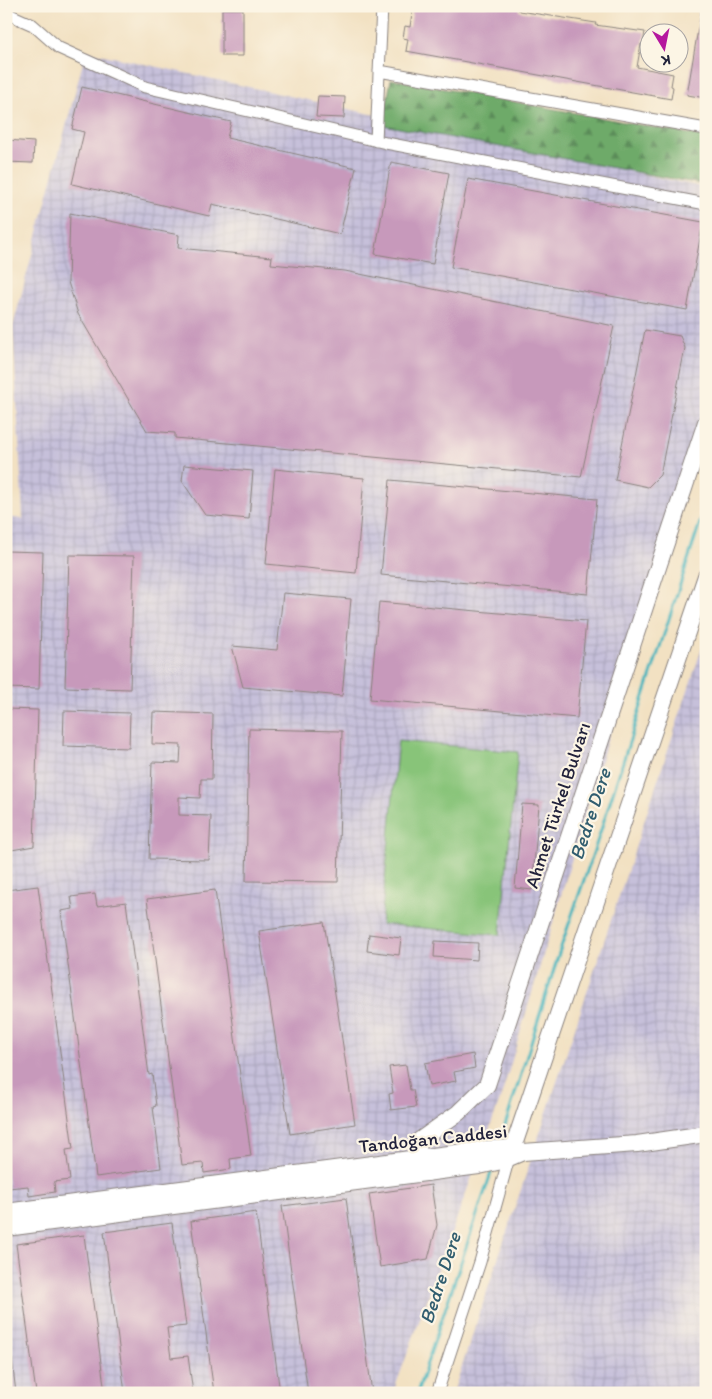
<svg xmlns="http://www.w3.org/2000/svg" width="712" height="1399" viewBox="0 0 712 1399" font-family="Itim,sans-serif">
  <defs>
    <pattern id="industrial-grid" width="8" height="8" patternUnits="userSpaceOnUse" patternTransform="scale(1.25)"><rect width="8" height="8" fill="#c6c0da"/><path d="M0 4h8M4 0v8" fill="none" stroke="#aaa5bc"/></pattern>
    <pattern id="forest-firs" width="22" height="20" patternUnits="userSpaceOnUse" patternTransform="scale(1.25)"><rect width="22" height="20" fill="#6eaa69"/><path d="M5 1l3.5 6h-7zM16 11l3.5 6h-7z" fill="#5a8a58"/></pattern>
  </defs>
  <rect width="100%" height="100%" fill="#fcf5e5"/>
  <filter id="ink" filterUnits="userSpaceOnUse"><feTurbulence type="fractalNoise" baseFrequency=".02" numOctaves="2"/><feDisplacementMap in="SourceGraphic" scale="10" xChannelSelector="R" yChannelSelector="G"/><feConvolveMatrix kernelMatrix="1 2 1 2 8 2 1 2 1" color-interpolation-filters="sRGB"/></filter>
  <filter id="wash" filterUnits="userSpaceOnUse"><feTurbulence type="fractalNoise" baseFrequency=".0096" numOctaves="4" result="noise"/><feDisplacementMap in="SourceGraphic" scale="20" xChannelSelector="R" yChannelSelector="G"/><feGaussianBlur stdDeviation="1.12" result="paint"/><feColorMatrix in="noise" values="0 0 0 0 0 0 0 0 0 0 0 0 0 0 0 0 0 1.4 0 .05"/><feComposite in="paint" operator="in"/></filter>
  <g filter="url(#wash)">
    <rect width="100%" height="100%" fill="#f2e1c2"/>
    <path fill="url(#industrial-grid)" d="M86,51l620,137v220l-205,689 -108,296h-387v-876l17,2 -10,-193z
      M706,636v757h-253z"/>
    <path fill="#88c479" stroke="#55735a" d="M398,741l120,11 -18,183 -119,-11z"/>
    <path fill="url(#forest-firs)" stroke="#486652" d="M391,79l315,58v48l-323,-60z"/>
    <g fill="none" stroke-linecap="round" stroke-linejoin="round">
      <path stroke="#46b5be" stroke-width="3" d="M503,1132l56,-179 40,-117 107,-332
        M417,1393l74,-220"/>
    </g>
    <g id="blocks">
      <path fill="#c799bb" d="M413,6h91l15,2v3l77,12 -1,2 50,7 -2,12h-2l-4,23 36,7 -2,12 2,1 -2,12 -265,-48 2,-12 -5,-1 2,-12 5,1z
        M222,9h21v47h-21z
        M701,11l5,1v86l-19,-3z
        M82,87l149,35 -4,16 129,30 -16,66 -128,-30 -3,12 -137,-32 12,-52 -12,-3z
        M318,96l27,1 -1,21 -28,-1z
        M6,140l28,2 -1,21 -27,-1z
        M391,162l58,11 -16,91 -58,-10z
        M468,179l235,43 -16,88 -236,-43z
        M70,213l109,22 -1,13 94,9 -1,7 74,7 269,55 -33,151 -406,-39v-5l-28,-2 -69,-117 -10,-32z
        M645,330l35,6 5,12 -25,127 -12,12 -33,-7z
        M184,465l69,6 -4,48 -44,-4 -23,-34z
        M275,469l89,9 -8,95 -90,-9z
        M390,480l207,19 -9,95 -207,-19z
        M6,551l37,1 -4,137 -33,-1z
        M69,555l65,1 -4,133 -65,-2z
        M283,593l68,6 -9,97 -99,-9 -11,-41 45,4z
        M379,602l207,19 -9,97 -207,-19z
        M6,709l32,1 -4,136 -28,5z
        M64,711l66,2 -1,35 -66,-2z
        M153,712l60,2 -1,65h-11l-1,19 -21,-1v18l32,1 -2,44 -60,-1 3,-97 28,1 1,-18 -29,-1z
        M249,729l93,2 -4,151 -92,-1z
        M522,804l17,1 -7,85 -17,-2z
        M38,886l35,263 -7,1 4,30 -16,2 1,10 -26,4 -1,-10 -19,2 -3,-23v-275z
        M215,890l36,266 -21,3 1,10 -27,4 -1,-10 -21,2 -35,-266z
        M95,894l2,12 29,-4 23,173 3,-1 4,32 -3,1 8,61 -65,9 -35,-266 12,-2 -2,-12z
        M324,922l31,202 -65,10 -31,-203z
        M369,934l32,4 -2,17 -32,-4z
        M435,941l43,2 -1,17 -43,-3z
        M473,1054l2,14 -21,4 2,9 -27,5 -4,-23z
        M406,1065l4,25h3l3,17 -25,3 -2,-16 4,-1 -4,-26z
        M431,1185l6,40 -9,34 -48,8 -11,-73z
        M346,1198l26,195h-64l-26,-187z
        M256,1212l24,181h-66l-23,-172z
        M172,1223l14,103 -19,2 4,30 17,-2 5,37h-68l-21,-161z
        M84,1235l21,158h-69l-20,-149z
        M12,1359l4,34h-10v-33z"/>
    </g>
  </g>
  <g filter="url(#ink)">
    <use href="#blocks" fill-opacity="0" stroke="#8a827e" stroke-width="1"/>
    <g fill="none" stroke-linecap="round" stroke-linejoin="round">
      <g stroke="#8a827e" stroke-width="13">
        <path id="street" d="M6,13l27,12 26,23 86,39 241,56 320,61
          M379,71l327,58
          M376,141l6,-135
          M437,1393l43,-131 30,-108"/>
      </g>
      <g stroke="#8a827e" stroke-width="18">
        <path id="secondary" d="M513,1148l193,-572
          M428,1173c-7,-11 -13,-20 -8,-33l38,-27 29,-28 219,-663
          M6,1212l480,-63 27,-1 10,4
          M6,1228l473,-62 23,-5 21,-9 114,-8 69,-10"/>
      </g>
      <use href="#street" stroke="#fff" stroke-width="11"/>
      <use href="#secondary" stroke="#fff" stroke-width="16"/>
    </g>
  </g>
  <g text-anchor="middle" stroke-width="4.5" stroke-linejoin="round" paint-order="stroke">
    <g font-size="19" fill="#22223b" stroke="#fcf5e5">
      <text transform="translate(557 805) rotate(-72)" y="7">Ahmet Türkel Bulvarı</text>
      <text transform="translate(433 1138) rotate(-6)" y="7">Tandoğan Caddesi</text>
    </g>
    <g font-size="20" font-style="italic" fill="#305d6f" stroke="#fcf5e5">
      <text transform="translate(590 814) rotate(-72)" y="7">Bedre Dere</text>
      <text transform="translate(440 1278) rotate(-72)" y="7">Bedre Dere</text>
    </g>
  </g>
  <rect width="712" height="1399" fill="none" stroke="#fcf5e5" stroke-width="25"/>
  <g transform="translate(664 48) rotate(170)"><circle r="24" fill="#fcf5e5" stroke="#a5a1a1"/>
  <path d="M0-4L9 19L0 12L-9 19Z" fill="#b5179e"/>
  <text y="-8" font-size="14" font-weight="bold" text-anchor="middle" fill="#22223b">K</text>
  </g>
</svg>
